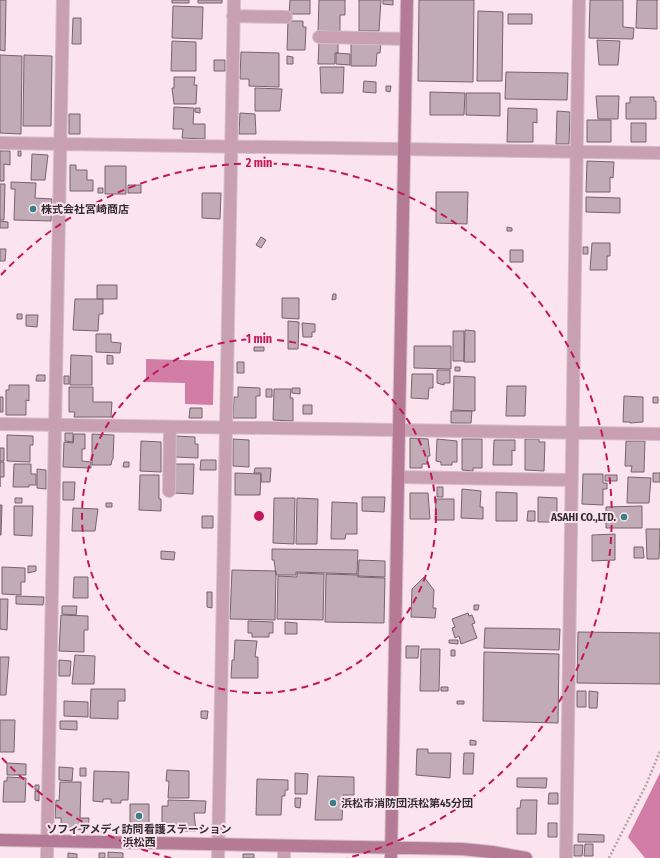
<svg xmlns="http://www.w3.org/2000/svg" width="660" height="858" viewBox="0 0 660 858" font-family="'Fira Sans Condensed','Noto Sans JP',sans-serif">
  <rect width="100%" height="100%" fill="#fbe4ee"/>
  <path fill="#d27da6" d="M146,359l68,2 -1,44 -28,-1v-21l-39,-1z
    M660,773v85h-40l8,-21z"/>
  <path fill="#fbe4ee" d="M627,836l18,22h-26z"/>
  <path fill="#c1abb5" stroke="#78646d" d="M0,0h6l-1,51 -5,-1z
    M172,0h17v3h-17z
    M198,0h24v3h-24z
    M290,0h20v14h-21z
    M319,0h26v15h-5v16h-22z
    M359,0h22l-2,31h-20z
    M383,0h10v5l-10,-1z
    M419,0h55l-1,82 -55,-1z
    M590,0h33v27l11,1 -1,11 -44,-1z
    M637,0h21h-1v29l-21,-1z
    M173,6l30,1 -1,32 -30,-1z
    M478,11l25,1 -1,69h-25z
    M508,14h24v10h-24z
    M73,18h8v26h-9z
    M288,21h15v6h3l-1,23h-18z
    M597,40l23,1 -2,24h-19z
    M172,41l24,1v29h-25z
    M319,42h19v11h-3v11h-17z
    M351,42h30l-1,11h-3l-1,13h-25z
    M241,52l38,1v34l-30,-1v-7h-9z
    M336,53l14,1v11l-14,-1z
    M0,55l22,1 -1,78 -21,-1z
    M24,55l28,1 -1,70h-28z
    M287,56l6,1v7h-6z
    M214,60h11v11h-11z
    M320,67h24l-1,26h-22z
    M506,72l62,1 -1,27 -62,-1z
    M174,77h21l-1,8h3l-1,19h-22l-2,-16h2z
    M364,81l12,1v11l-13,-1z
    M386,86h5l-1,6 -4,-1z
    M255,88l27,1 -2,22h-25z
    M430,92l35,1 -1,22h-34z
    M466,93h34v23l-34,-1z
    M596,96h23l-1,23h-20z
    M630,97h24v4h2v18h-30v-16h4z
    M174,107l20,1 -1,16h12v15l-23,-1 1,-9h-10z
    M195,108h5v5l-5,-1z
    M508,108l29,1v14l-4,-1v20h-26z
    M557,111l13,1 -1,32h-13z
    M240,113l15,1 1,20h-17z
    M69,114h11v20h-11z
    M587,120h24v22h-24z
    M631,123h15v19h-15z
    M0,151h10v14l-6,-1v17h-4z
    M18,151h3v5h-3z
    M32,154l16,1 -3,25h-14z
    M587,161l27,1 -1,16 -3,-1v15h-24z
    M70,165h6v5h11v10h6v11h-23z
    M105,166h21v28h-21z
    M11,182l25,1 -1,15 17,1 -1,22 -37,-1 1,-31h-4z
    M0,184h5l-1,36h-4z
    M128,185h13v8h-13z
    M98,188h5v5h-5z
    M436,192h32l-1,32 -31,-1z
    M202,193h19l-1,26 -18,-1z
    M586,197l34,1v15l-34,-1z
    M0,221l8,1v6h-8z
    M507,227l5,1v3h-5z
    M261,237l5,3 -5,8 -5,-3z
    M592,243h18v13h-3v14h-17z
    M583,247h5v7h-5z
    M0,249h6l-1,12h-5z
    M510,250h13v12h-13z
    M97,285h20v14h-20z
    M333,294h3v5l-4,1z
    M282,298h17v21l-17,-1z
    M75,299h28v15h-4l-1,17 -25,-1z
    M17,314h5v5h-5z
    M26,315h12l-1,12 -11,-1z
    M288,321l11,1 -1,27h-10z
    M302,323l13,1v8h-3v5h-9z
    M465,330l10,1v31h-11z
    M453,331h11v30h-11z
    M96,334h15v8l10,1 -1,10 -24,-1z
    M414,346h37v23l-37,-1z
    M254,347h10v4h-10z
    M71,355l21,1v29h-22z
    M107,355l6,1v8h-6z
    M237,362h7v11h-7z
    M455,367h5v4h-5z
    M437,370h13v13h-6v2l-7,-2z
    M412,374h21v14h-4l-1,11 -17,-1z
    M37,375h8v6h-9z
    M64,376h5v8h-5z
    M454,376l21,1v34l-22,-1z
    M9,385h20v16l-3,-1v15h-20v-25h3z
    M507,386h19l-1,30h-19z
    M69,387h24v15h19l-1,15h-37l1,-5h-6z
    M238,387l22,1v8h-4v22h-23l1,-21h4z
    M292,388h8v6l-8,-1z
    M266,389h6v8h-6z
    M274,389h17l-1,9h3v23l-20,-1z
    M624,396l19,1v25l-13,1v-1h-7z
    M0,397h3v15h-3z
    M653,397h5v6h-5z
    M303,405h9v9h-9z
    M190,408h12v10h-13z
    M451,411h21l-1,12h-20z
    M65,433h8v9l-8,-1z
    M74,434h11v15h-3v12l9,1v6l-28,-1 1,-25 9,1z
    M92,434l22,1 -1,24 -1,1 -1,5h-19z
    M7,435l26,1v9h-3v17l-23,-1z
    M175,436l20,1v7h3v14l-23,-1z
    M410,438l18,1 2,17h-2l-1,8h-5v4h-12z
    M233,439l16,1v27l-16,-1z
    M437,439l20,2v21h-5v3h-11v-3l-5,-1z
    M462,439h20v29h-9v3l-11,-1z
    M525,439h14v3h6l-1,29 -19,-1z
    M494,440h21v11l-3,-1v15h-19z
    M141,441l20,1v30l-21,-1z
    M626,441h19l-1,31h-13l1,-6h-7z
    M0,448h4v13h-4z
    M201,460h15v10h-16z
    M0,462h4v15h-4v10z
    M124,462h5v5h-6z
    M14,464h17v10h5v11h-7v2h-16z
    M174,464h20l-1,30 -20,-1z
    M255,468h16l-1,14h-9v-9h-7z
    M37,469l9,1v19l-9,-1z
    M235,473l26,1 -1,21h-25z
    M653,473h7v9h-7z
    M583,474h20v9h4v6h-4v16l-21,-1z
    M140,475h19v24h2v12l-22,-1z
    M605,475h12v6h-12z
    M628,477l23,1 -2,25h-22z
    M63,482h12l-1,18h-11z
    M437,487h6v10h-6z
    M462,489l19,2 -1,16h3v12l-22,-1z
    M496,492l21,1v28h-21z
    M410,493h18l2,26h-20z
    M362,497h23l-1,15 -22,-1z
    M538,497l19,1v24h-19z
    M15,498h7v5h-7z
    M274,498h21l-1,46 -21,-1z
    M297,498l21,1 -1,45h-21z
    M436,499h18v21h-19z
    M332,502l25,1v31h-11l-1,5h-14z
    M106,503h6v4h-6z
    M0,505h2l-1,30h-1z
    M14,506h19l-1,30 -18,-1z
    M642,506v22h-36v-21z
    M73,508l25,1 -3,22h-23z
    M528,511h7v10h-8z
    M202,516h11v12h-11z
    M646,529h14l-1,30h-12z
    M615,534v26l-23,1v-26z
    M634,547h9l1,11h-10z
    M272,549l86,1 -1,24 -61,-2v3h-20l-2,-15h-2z
    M161,551l14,1 -1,8 -13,-1z
    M359,560l26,1v16l-27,-1z
    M28,566h8v5l-8,2z
    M2,567l23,1v14h-4v13l-19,-1z
    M232,570l44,1 -1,49 -45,-1z
    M297,573l27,1 -1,46 -46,-1 1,-43 19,1z
    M326,574l32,1v2l27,1 -1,45 -59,-1z
    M74,577h14v21h-15z
    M424,577l10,13 -1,18h3l-1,10 -24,-1 1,-28z
    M207,592h5v16l-5,-1z
    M16,596l28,1 -1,8 -27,-1z
    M0,599h8l-1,31 -7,-1z
    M474,605h5l-1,5h-4z
    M62,606h15l-1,9 -14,-1z
    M468,613l1,3 3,-1 3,8 -3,1 5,14 -16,6 -2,-8 -4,2 -3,-10 3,-1 -3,-8z
    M61,615l27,1v14h-4v22l-25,-1z
    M248,621l25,1v11h-4v4h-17v-4h-4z
    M285,622l12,1v11h-12z
    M485,628l75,1 -1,21 -75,-2z
    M578,632l82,1v51l-83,-1z
    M235,640l22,1 -2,16h3v21h-27l1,-18h2z
    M449,640h9v4l-9,-1z
    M406,646h13l-1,12h-12z
    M421,649h19l-1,42h-19z
    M451,650h4v6h-4z
    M484,652l75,2 -1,69 -75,-2z
    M75,655l20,1 -1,28h-22z
    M0,657h9l-3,38h-6z
    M59,660l12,1 -1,15h-11z
    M441,687h7v4h-7z
    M91,689h34v12h-7v18l-28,-1z
    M577,691h9v16h-9z
    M589,691l9,1 -1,16h-8z
    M64,701l24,1v15l-24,-1z
    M457,701h7v3h-7z
    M201,711h7l-1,8 -6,-1z
    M0,720h15l-1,32h-14z
    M60,721h17v9l-17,-1z
    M470,740l6,1v4h-6z
    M417,749h11v4h23l-1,25 -34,-3z
    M464,753h10l-1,21h-10z
    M7,763l19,1v11h-19z
    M59,767l14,1 -1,13 -13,-1z
    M80,768h6v8h-6z
    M167,770l22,1v27h-21l1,-17h-3z
    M94,771l35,1 -1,28h-7v3h-10v-4h-8v3l-10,-1z
    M295,773l13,1 -1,20h-12z
    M318,776l36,1v18h-11l-1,25h-27z
    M7,777l19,1 -1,24h-22l1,-21h3z
    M517,778h30l-1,10 -29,-1z
    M257,779l31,1v10h-3v6h-3l-1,19h-25z
    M60,782h21l-1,36h9l-1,12 -27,-1v-11h-6l1,-18 3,1z
    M35,785h4v5h-4z
    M35,791h4v10l-4,-1z
    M549,793h9v11h-10z
    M295,798h6l-1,10 -5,-1z
    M168,800l38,1 -1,12h-11l2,18h-11v-6h-23v-19h6z
    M521,800h16l-1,34h-19v-26h3z
    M130,804h19v24h-5v5h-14z
    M548,823h9v14h-9z
    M578,834l26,1v7h-26z
    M585,844h8v12h-9z
    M574,845h9l-1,11h-8z
    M108,852l15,1v5h-15z
    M68,853l9,1v4h-9z
    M99,853h6v5h-6z
    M243,854h11v4h-11z"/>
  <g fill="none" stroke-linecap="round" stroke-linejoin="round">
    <g stroke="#d4bfc8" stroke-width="14">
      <path id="street" d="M233,16l53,1
        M319,37l87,2
        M0,143l660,10
        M0,424l660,10
        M398,477l174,3
        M169,491l1,-64
        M47,858l16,-858
        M218,858l16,-858
        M284,858v-12
        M566,858l13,-858"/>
    </g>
    <g stroke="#d4bfc8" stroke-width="14">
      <path id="secondary" d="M0,840l462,9 30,3 34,6
        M391,858l16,-858"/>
    </g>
    <path stroke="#b5a3ab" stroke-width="2.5" stroke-dasharray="2 2" stroke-linecap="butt" d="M609,858l37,-73 14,-34"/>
    <use href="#street" stroke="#c8a0b2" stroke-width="12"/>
    <use href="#secondary" stroke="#b57b96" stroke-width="12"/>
  </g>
  <g fill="none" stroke="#c2185b" stroke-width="2" stroke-dasharray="7 5">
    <circle cx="259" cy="516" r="177"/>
    <path d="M171 858A353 353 0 0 1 1 757M1 275A353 353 0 1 1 347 858"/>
  </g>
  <g fill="#398185" stroke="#fbe4ee" stroke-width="1.5">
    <circle cx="33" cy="209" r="4"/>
    <circle cx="624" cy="517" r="4"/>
    <circle cx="333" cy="803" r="4"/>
    <circle cx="139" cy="816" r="4"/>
  </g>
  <g text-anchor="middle" stroke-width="4" stroke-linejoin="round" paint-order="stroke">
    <g font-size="11" font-weight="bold" fill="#362d31" stroke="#fbe4ee" text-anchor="start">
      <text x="41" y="213">株式会社宮崎商店</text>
      <text x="616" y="521" text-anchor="end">ASAHI CO.,LTD.</text>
      <text x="341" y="807">浜松市消防団浜松第45分団</text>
      <text x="139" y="833" text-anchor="middle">ソフィアメディ訪問看護ステーション<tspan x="139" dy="13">浜松西</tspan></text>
    </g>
  </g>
  <circle cx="259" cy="516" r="6" fill="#c2185b" stroke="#fbe4ee" stroke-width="2"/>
  <g font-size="12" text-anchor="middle" font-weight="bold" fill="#c2185b" stroke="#fbe4ee" stroke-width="4" stroke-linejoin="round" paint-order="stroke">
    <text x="259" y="167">2 min</text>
    <text x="259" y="343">1 min</text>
  </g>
</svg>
